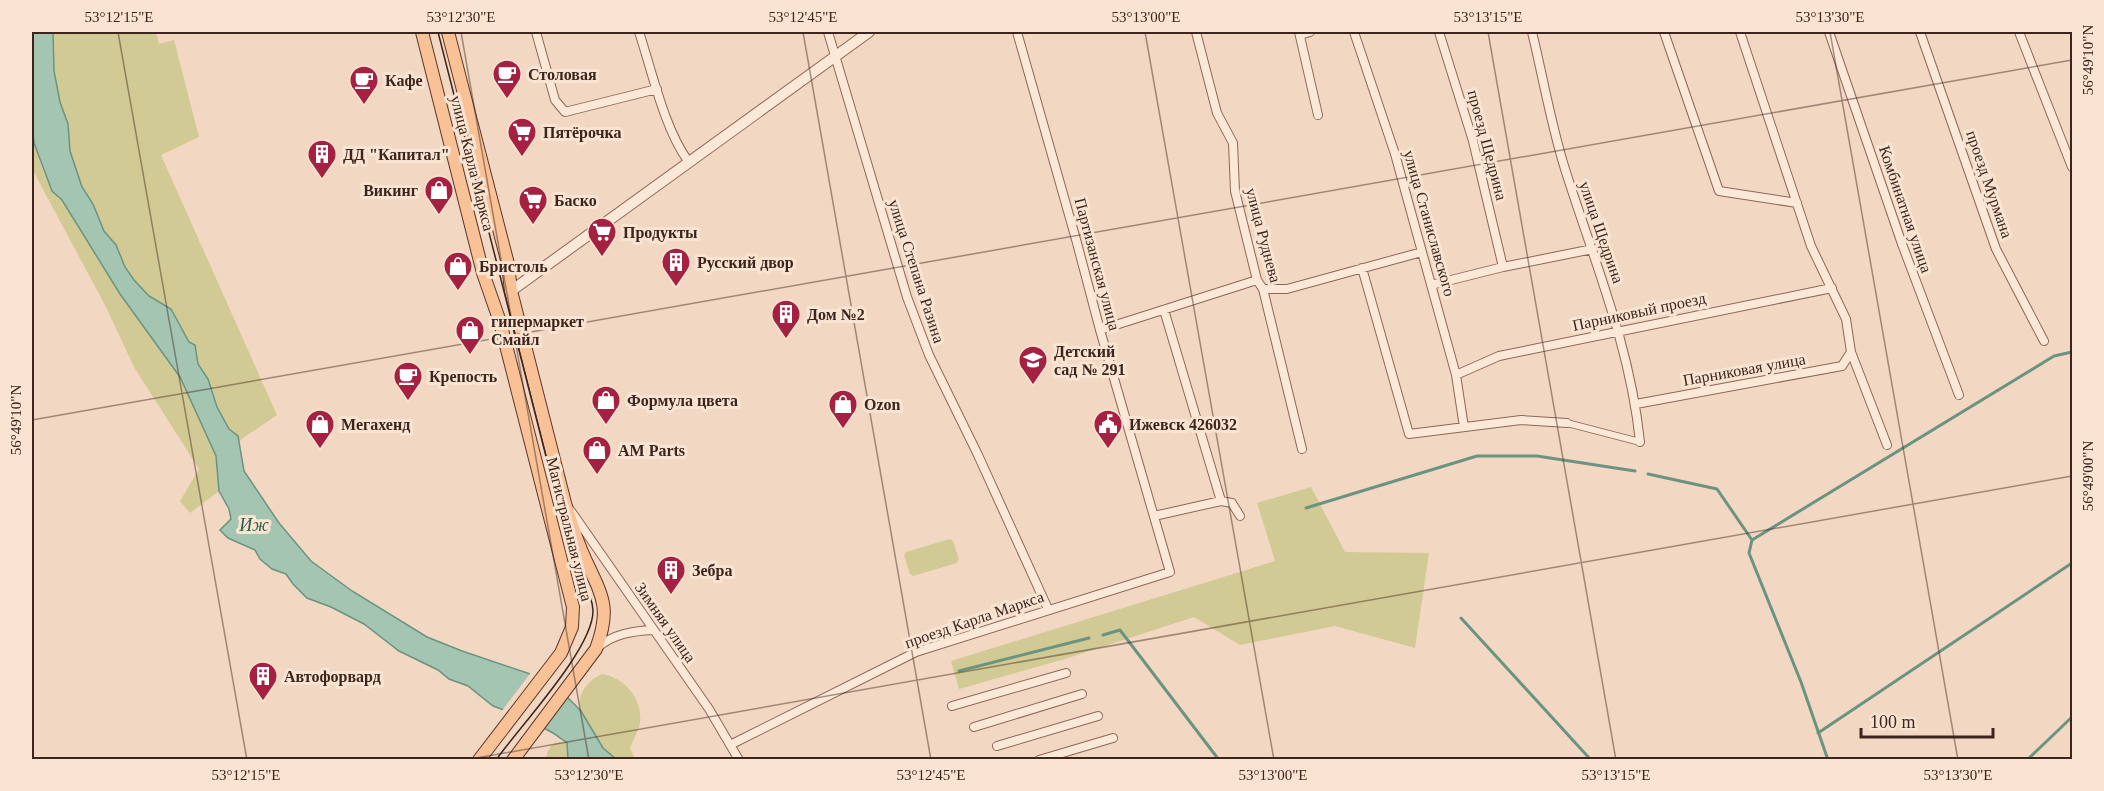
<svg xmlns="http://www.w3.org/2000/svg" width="2104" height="791" viewBox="0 0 2104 791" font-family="'Times New Roman',serif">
  <rect width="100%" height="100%" fill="#f2d8c2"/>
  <path fill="#d2ca94" d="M53,32h103l3,12 15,-4 25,97 -38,18 116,260 -38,26 -1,-5 -9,-7 -12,-22 -9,-28 -10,-15 -3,-19 -6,-3 -18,-33 -22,-13 -15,-16 -9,-13 -9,-22 -12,-14 -11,-27 -11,-17 -12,-36 -2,-27 -8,-22 -6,-31z
    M32,121c3,26 10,61 30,79l58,94 60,83 36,79 3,35 -29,22 -10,-12 19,-32 -65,-102 -29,-62 -73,-136z
    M1311,487l34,65 84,1 -14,95 -80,-22 -95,19 -46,-28 -129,42 -106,30 -8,-28 324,-100 -18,-58z
    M950,539l3,2 6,18 -2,4 -44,13 -3,-2 -6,-19 2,-3z
    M602,674c22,3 41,25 38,48 -1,9 -7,17 -10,26l5,11h-19l-13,-11 -22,-37c-6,-15 8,-32 21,-37z
    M560,742l7,1 1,16 -22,1c1,-10 4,-17 14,-18z"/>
  <path fill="#a5c5b3" stroke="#6a9480" stroke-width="1.5" d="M32,32h21l1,39 6,31 8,22 2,27 12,36 11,17 11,27 12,14 9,22 9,13 15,16 22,13 18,33 6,3 3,19 10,15 9,28 12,22 9,7 6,35 35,52 32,38 41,30 75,46 35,14 89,30 30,30 22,37 13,11h-48l-1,-16 -14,-10 -30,-16 -30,-11 -25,-20 -19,-7 -11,-9 -39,-19 -35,-27 -33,-17 -24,-9 -14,-14 -7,-10 -14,-5 -12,-10 -5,-9 -27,-12 -8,-8 11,-11 -2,-10 -10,-18 -3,-35 -36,-79 -60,-83 -58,-94 -10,-9 -18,-48 -2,-22z"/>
  <path fill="#f2d8c2" d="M532,671l21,8 16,16 -27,35 -20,-10 -21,-8z"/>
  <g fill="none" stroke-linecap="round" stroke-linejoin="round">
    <path stroke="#6a9480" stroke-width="3" d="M1648,474l69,15 35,51 -3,13 52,129 27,78
      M1306,508l171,-52h60l98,15
      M1752,540l302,-184 18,-4
      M1461,618l130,142
      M1103,635l17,-5 99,130
      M959,671l130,-33
      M1818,733l254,-170
      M2027,760l45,-43"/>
    <g stroke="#8e6757" stroke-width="8">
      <path id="pedestrian" d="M1567,423l73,19"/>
    </g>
    <g stroke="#8e6757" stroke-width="10">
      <path id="minor" d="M536,32l19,68 10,12 92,-23
        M639,32c13,39 25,96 49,129
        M828,32l79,265 22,58 49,100 70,154
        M1196,32l21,81 16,30 2,48 22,89 6,9 39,160
        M1299,32l19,83
        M1354,32l41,122 27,98 34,123 8,52
        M1439,32l34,109 30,126
        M1532,32c11,45 19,93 33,137 29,92 65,176 75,273
        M1664,32l55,159 78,12
        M1740,32l71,214 35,73 5,33 36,93
        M1829,32l73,212 57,151
        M1920,32l76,217 48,92
        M2019,32l53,135
        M1300,35l10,-3
        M1362,268l47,166 112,-14 46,3
        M1431,285l72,-18 90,-18
        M1263,289h24l135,-37
        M1164,310l57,191
        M1100,330l157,-50
        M1456,375l43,-19 333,-68
        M1636,404l206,-38 9,-14
        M571,511l138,198 30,51
        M1154,516l67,-15 11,2 8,13
        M598,647c16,-13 34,-16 55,-17
        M952,706l114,-33
        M974,727l108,-33
        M730,745l186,-93 254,-80 -70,-242 -23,-87 -60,-211
        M997,746l101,-30
        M1039,760l74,-22"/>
    </g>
    <g stroke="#8e6757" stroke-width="12">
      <path id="tertiary" d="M511,291l358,-259"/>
    </g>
    <g stroke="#5c362c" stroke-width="14">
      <path id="primary" d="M422,32l61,241 17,49 73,285 -1,20 -11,26 -82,107
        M448,32l60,232 3,27 54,212c6,20 12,39 21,58 17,36 25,48 10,88l-83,111"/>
    </g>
    <use href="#pedestrian" stroke="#fce8d6" stroke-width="6"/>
    <use href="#minor" stroke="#fce8d6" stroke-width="8"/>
    <use href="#tertiary" stroke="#fce8d6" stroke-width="10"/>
    <use href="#primary" stroke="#f9c296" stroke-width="12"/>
    <path stroke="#3d241d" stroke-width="1.5" d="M438,32l130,511c3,8 6,17 9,26 5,14 16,27 16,42 0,38 -73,115 -97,149"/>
  </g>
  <path fill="none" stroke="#3d241d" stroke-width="1.5" stroke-opacity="0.45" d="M118,32l129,728M461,32l128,728M803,32l128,728M1145,32l129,728M1488,32l128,728M1830,32l128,728M32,420l2040,-360M465,760l1607,-284"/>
  <defs>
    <g id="cafe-pin" transform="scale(1.5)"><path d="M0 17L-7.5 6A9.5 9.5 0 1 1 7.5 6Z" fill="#a42141" stroke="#f9e4d2"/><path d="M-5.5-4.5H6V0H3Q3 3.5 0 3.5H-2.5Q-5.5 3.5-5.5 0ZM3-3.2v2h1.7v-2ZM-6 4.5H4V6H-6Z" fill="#fff"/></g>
    <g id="supermarket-pin" transform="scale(1.5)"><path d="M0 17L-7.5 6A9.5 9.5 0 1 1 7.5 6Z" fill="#a42141" stroke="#f9e4d2"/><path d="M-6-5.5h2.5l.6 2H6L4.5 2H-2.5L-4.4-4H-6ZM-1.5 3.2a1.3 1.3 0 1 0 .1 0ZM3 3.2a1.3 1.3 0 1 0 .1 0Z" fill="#fff"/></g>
    <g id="building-pin" transform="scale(1.5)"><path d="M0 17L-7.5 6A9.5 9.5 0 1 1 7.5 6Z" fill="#a42141" stroke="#f9e4d2"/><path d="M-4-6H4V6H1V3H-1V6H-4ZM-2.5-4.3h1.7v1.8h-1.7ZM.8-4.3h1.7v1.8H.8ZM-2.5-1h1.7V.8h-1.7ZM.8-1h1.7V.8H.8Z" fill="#fff"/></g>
    <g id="shop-pin" transform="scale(1.5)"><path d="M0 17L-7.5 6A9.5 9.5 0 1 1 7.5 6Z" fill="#a42141" stroke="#f9e4d2"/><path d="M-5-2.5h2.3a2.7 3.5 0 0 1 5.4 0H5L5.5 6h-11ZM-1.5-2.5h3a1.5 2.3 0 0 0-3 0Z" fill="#fff"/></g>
    <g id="school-pin" transform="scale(1.5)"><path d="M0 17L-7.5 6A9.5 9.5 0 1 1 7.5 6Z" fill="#a42141" stroke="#f9e4d2"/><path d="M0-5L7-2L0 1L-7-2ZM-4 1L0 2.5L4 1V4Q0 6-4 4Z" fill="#fff"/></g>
    <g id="civic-pin" transform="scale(1.5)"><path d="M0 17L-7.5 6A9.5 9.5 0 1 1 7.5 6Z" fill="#a42141" stroke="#f9e4d2"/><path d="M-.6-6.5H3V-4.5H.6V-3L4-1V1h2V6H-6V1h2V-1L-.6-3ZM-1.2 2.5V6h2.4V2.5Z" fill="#fff"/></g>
  </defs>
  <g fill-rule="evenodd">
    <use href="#cafe-pin" x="507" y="74"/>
    <use href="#cafe-pin" x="364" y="80"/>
    <use href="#supermarket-pin" x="522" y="132"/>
    <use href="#building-pin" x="322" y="154"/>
    <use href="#shop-pin" x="439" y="190"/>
    <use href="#supermarket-pin" x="533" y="200"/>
    <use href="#supermarket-pin" x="602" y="232"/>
    <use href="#building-pin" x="676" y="262"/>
    <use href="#shop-pin" x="458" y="266"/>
    <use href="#building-pin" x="786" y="314"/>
    <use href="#shop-pin" x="470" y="330"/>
    <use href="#school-pin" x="1033" y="360"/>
    <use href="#cafe-pin" x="408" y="376"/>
    <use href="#shop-pin" x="606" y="400"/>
    <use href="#shop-pin" x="843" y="404"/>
    <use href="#shop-pin" x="320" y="424"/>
    <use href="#civic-pin" x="1108" y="424"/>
    <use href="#shop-pin" x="597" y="450"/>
    <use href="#building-pin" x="671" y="570"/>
    <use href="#building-pin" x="263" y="676"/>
  </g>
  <g text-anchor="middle" stroke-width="6" stroke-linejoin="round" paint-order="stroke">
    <g font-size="16" font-weight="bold" fill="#3d241d" stroke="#f9e4d2" text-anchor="start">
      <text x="528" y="80">Столовая</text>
      <text x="385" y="86">Кафе</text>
      <text x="543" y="138">Пятёрочка</text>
      <text x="343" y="160">ДД "Капитал"</text>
      <text x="418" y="196" text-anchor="end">Викинг</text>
      <text x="554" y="206">Баско</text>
      <text x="623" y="238">Продукты</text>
      <text x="697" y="268">Русский двор</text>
      <text x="479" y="272">Бристоль</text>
      <text x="807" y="320">Дом №2</text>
      <text x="491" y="327">гипермаркет<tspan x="491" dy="18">Смайл</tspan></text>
      <text x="1054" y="357">Детский<tspan x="1054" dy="18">сад № 291</tspan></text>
      <text x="429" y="382">Крепость</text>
      <text x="627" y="406">Формула цвета</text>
      <text x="864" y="410">Ozon</text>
      <text x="341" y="430">Мегахенд</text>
      <text x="1129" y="430">Ижевск 426032</text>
      <text x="618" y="456">AM Parts</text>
      <text x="692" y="576">Зебра</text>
      <text x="284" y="682">Автофорвард</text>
    </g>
    <g font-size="16" fill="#3d241d" stroke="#f9e4d2">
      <text transform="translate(1488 145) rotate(75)" y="6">проезд Щедрина</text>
      <text transform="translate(473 163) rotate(76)" y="6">улица Карла Маркса</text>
      <text transform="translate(1990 184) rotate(71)" y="6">проезд Мурмана</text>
      <text transform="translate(1906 209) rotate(71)" y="6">Комбинатная улица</text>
      <text transform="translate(1430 223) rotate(74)" y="6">улица Станиславского</text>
      <text transform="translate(1602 232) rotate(71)" y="6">улица Щедрина</text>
      <text transform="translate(1264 235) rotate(75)" y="6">улица Руднева</text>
      <text transform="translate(1098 264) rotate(75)" y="6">Партизанская улица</text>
      <text transform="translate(917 271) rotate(72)" y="6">улица Степана Разина</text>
      <text transform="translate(1639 311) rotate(-12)" y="6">Парниковый проезд</text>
      <text transform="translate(1744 369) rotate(-10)" y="6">Парниковая улица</text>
      <text transform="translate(570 529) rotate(76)" y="6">Магистральная улица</text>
      <text transform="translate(974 619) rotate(-19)" y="6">проезд Карла Маркса</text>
      <text transform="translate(666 622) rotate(55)" y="6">Зимняя улица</text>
    </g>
    <g font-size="18" font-style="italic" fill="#2a5e4e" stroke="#f9e4d2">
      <text x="254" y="531">Иж</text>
    </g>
  </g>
  <rect width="2104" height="791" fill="none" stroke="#f9e4d2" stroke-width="66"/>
  <path d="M1861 728v9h132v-9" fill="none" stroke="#3d241d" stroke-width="3"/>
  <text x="1870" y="728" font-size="18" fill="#3d241d" stroke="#f9e4d2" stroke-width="4.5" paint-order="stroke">100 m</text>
  <rect x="33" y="33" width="2038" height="725" fill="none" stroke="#3d241d" stroke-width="2"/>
  <g font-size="15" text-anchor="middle" fill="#3d241d">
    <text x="119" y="22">53°12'15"E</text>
    <text x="461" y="22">53°12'30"E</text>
    <text x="803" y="22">53°12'45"E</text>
    <text x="1146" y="22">53°13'00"E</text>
    <text x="1488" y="22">53°13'15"E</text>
    <text x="1830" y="22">53°13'30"E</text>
    <text transform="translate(2088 60) rotate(-90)" y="5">56°49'10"N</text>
    <text transform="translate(16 420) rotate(-90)" y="5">56°49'10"N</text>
    <text transform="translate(2088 476) rotate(-90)" y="5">56°49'00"N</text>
    <text x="246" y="780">53°12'15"E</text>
    <text x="589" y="780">53°12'30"E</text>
    <text x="931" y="780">53°12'45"E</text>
    <text x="1273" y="780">53°13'00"E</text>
    <text x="1616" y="780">53°13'15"E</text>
    <text x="1958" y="780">53°13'30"E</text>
  </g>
</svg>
